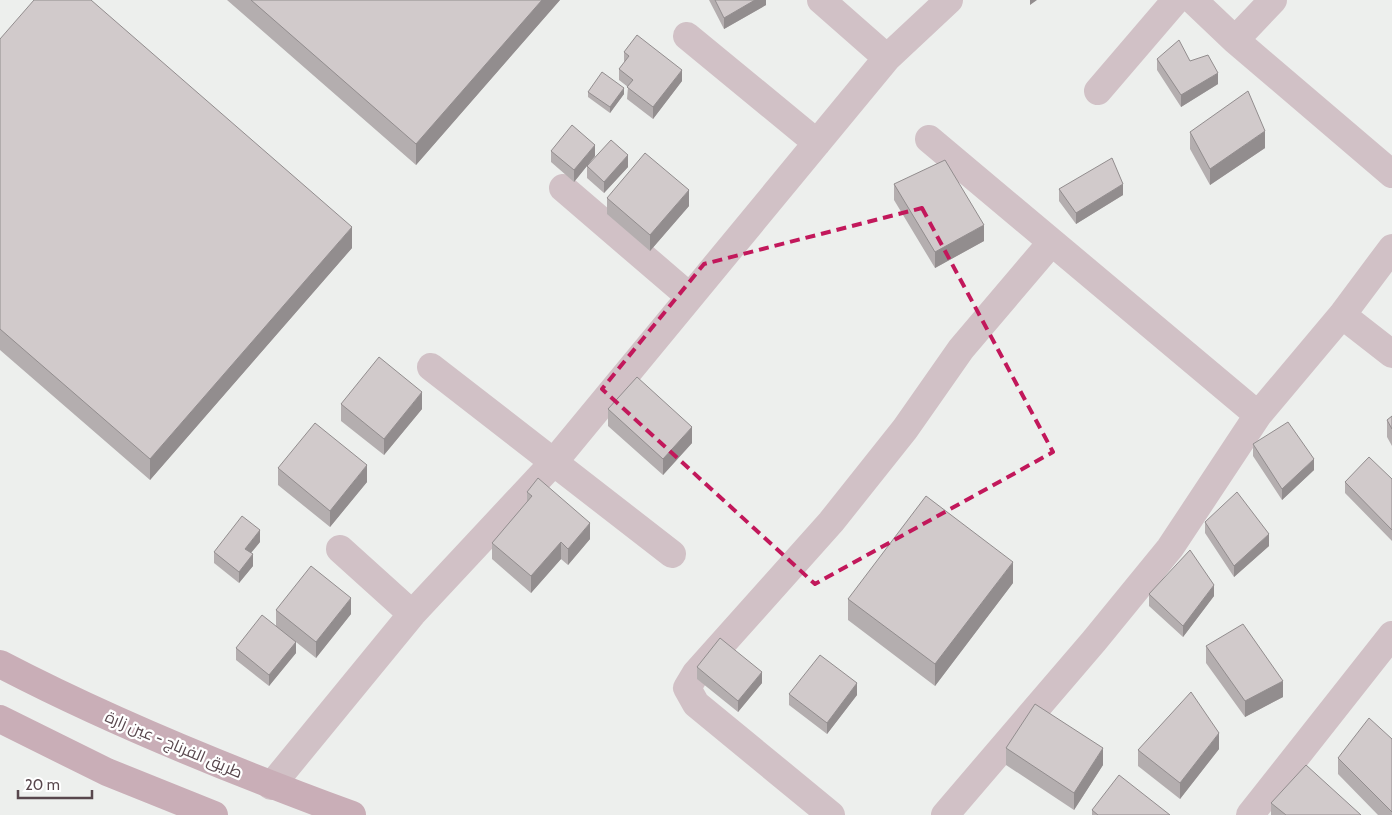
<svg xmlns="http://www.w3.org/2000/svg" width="1392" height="815" viewBox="0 0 1392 815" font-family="Cabin,Cairo,sans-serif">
  <rect width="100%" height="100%" fill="#edefed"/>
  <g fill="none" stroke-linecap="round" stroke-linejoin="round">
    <path stroke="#d1c1c6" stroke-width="28" d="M821,0l66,58
      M1193,0l42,40 157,134
      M687,36l130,107
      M1235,40l38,-40
      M1098,91l78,-91
      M929,139l329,276
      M563,188l127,109
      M1342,315l50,39
      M431,367l241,187
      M340,549l72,65
      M271,786l141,-172 141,-151 334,-405 62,-58
      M831,815l-135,-111 -9,-16 9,-15 135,-151 74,-93 56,-80 90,-106
      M945,815l149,-174 76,-93 88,-133 84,-100 50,-67
      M1250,815l142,-180"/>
    <path stroke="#c9aeb7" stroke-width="28" d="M0,664c113,59 232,107 352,151
      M0,719l107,53 107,43"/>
  </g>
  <path fill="#b4aeaf" d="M227,0h333l-144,165z
    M709,0h57v5l-42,24z
    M0,39l352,209 -202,232 -150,-130z
    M624,52l58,29 -29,38 -26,-20 1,-12 -9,-7v-11l5,-6z
    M1157,59l33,2 28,23 -37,23 -24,-37z
    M588,92l36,2 -14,19 -22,-16z
    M1190,132l75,16 -55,37 -20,-36z
    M551,151l44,5 -21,26 -23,-20z
    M587,166l41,1 -24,26 -17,-15z
    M894,184l90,57 -49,27 -41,-68z
    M1059,189l64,6 -47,29 -17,-23z
    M607,198l82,8 -39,45 -43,-37z
    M341,404l81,5 -38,46 -43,-34z
    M608,409l84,34 -29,32 -55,-49z
    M1392,416v30l-5,-9v-17z
    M1253,444l61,26 -32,30 -29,-44z
    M278,468l89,14 -37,45 -52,-42z
    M1392,479v62l-47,-48v-11z
    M527,492l63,47 -22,26 -7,-6 -30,34 -39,-34v-16l35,-40z
    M1205,522l64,24 -35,31 -29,-44z
    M260,542l-9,11 2,13 -14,17 -25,-20v-11z
    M1013,583l-78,103 -87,-66v-21z
    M1149,594l65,2 -31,41 -34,-31z
    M276,610l75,4 -35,44 -20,-16v11l-27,33 -33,-26v-12l40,-22z
    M1206,646l77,51 -38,20 -39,-54z
    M697,667l65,16 -24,29 -41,-33z
    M789,694l68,1 -30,39 -38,-29z
    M1392,739v76h-14l-40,-41v-16z
    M1006,748l97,17 -29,45 -68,-45z
    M1219,749l-39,50 -42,-33v-16z
    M1271,803l90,12h-90z
    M1092,810l78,5h-78z"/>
  <path fill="#928d8e" d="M542,0h18l-144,165v-21z
    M755,0h11v5l-42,24v-11z
    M1030,0h7l-7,5z
    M682,70v11l-29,38v-12z
    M1218,73v11l-37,23v-12z
    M624,88v6l-14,19v-6z
    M1265,131v17l-55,37v-16z
    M595,145v11l-21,26v-12z
    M628,155v12l-24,26v-11z
    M1123,184v11l-47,29v-11z
    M689,190v16l-39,45v-16z
    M984,225v16l-49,27v-16z
    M352,227v21l-202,232v-21z
    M422,392v17l-38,46v-16z
    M692,427v16l-29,32v-16z
    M1314,459v11l-32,30v-11z
    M367,465v17l-37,45v-16z
    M590,523v16l-22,26v-16z
    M260,530v12l-15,18v-11z
    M1269,534v12l-35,31v-11z
    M561,542v17l-30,34v-17z
    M253,554v12l-14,17v-11z
    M1013,562v21l-78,103v-22z
    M1214,585v11l-31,41v-11z
    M351,598v16l-35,44v-16z
    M296,642v11l-27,33v-11z
    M762,672v11l-24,29v-11z
    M1283,681v16l-38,20v-16z
    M857,683v12l-30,39v-11z
    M1219,733v16l-39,50v-16z
    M1103,748v17l-29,45v-17z"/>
  <path fill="#d1cacb" stroke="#928d8e" d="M34,0h57l261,227 -202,232 -150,-130v-290z
    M251,0h291l-126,144z
    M715,0h40l-31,18z
    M637,35l45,35 -29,37 -26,-20 6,-7 -14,-11 10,-13 -5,-4z
    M1179,40l11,21 18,-6 10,18 -37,22 -24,-36z
    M602,72l22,16 -14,19 -22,-15z
    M1248,91l17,40 -55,38 -20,-37z
    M572,125l23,20 -21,25 -23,-19z
    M611,140l17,15 -24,27 -17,-16z
    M645,153l44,37 -39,45 -43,-37z
    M1112,158l11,26 -47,29 -17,-24z
    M945,160l39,65 -49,27 -41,-68z
    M379,357l43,35 -38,47 -43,-35z
    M637,377l55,50 -29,32 -55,-50z
    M1392,416v13l-5,-9z
    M1288,422l26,37 -32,30 -29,-45z
    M315,423l52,42 -37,46 -52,-43z
    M1369,457l23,22v51l-47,-48z
    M538,478l52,45 -22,26 -7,-7 -30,34 -39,-33 40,-47 -5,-4z
    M1237,492l32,42 -35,32 -29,-44z
    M926,496l87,66 -78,102 -87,-65z
    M242,516l18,14 -15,19 8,5 -14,18 -25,-20z
    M1190,550l24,35 -31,41 -34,-32z
    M311,566l40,32 -35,44 -40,-32z
    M262,615l34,27 -27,33 -33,-27z
    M1243,624l40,57 -38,20 -39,-55z
    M720,638l42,34 -24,29 -41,-34z
    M820,655l37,28 -30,40 -38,-29z
    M1191,692l28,41 -39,50 -42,-33z
    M1035,704l68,44 -29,45 -68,-45z
    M1369,718l23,21v73l-54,-54z
    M1306,765l55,50h-75l-15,-12z
    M1119,775l51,40h-72l-6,-5z"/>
  <path fill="none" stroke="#c2185b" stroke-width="4" stroke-dasharray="10 6" stroke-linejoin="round" d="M922,208l131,244 -238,132 -213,-195 102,-125z"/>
  <g text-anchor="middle" stroke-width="4.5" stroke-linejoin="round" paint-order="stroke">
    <g font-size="16" fill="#58474d" stroke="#fff">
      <text transform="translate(174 744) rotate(23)" y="6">طريق الفرناج - عين زارة</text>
    </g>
  </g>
  <path d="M18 790v8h74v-8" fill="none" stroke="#58474d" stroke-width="2.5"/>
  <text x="25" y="790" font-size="15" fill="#58474d" stroke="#ffffff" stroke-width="4" paint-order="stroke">20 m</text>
</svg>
